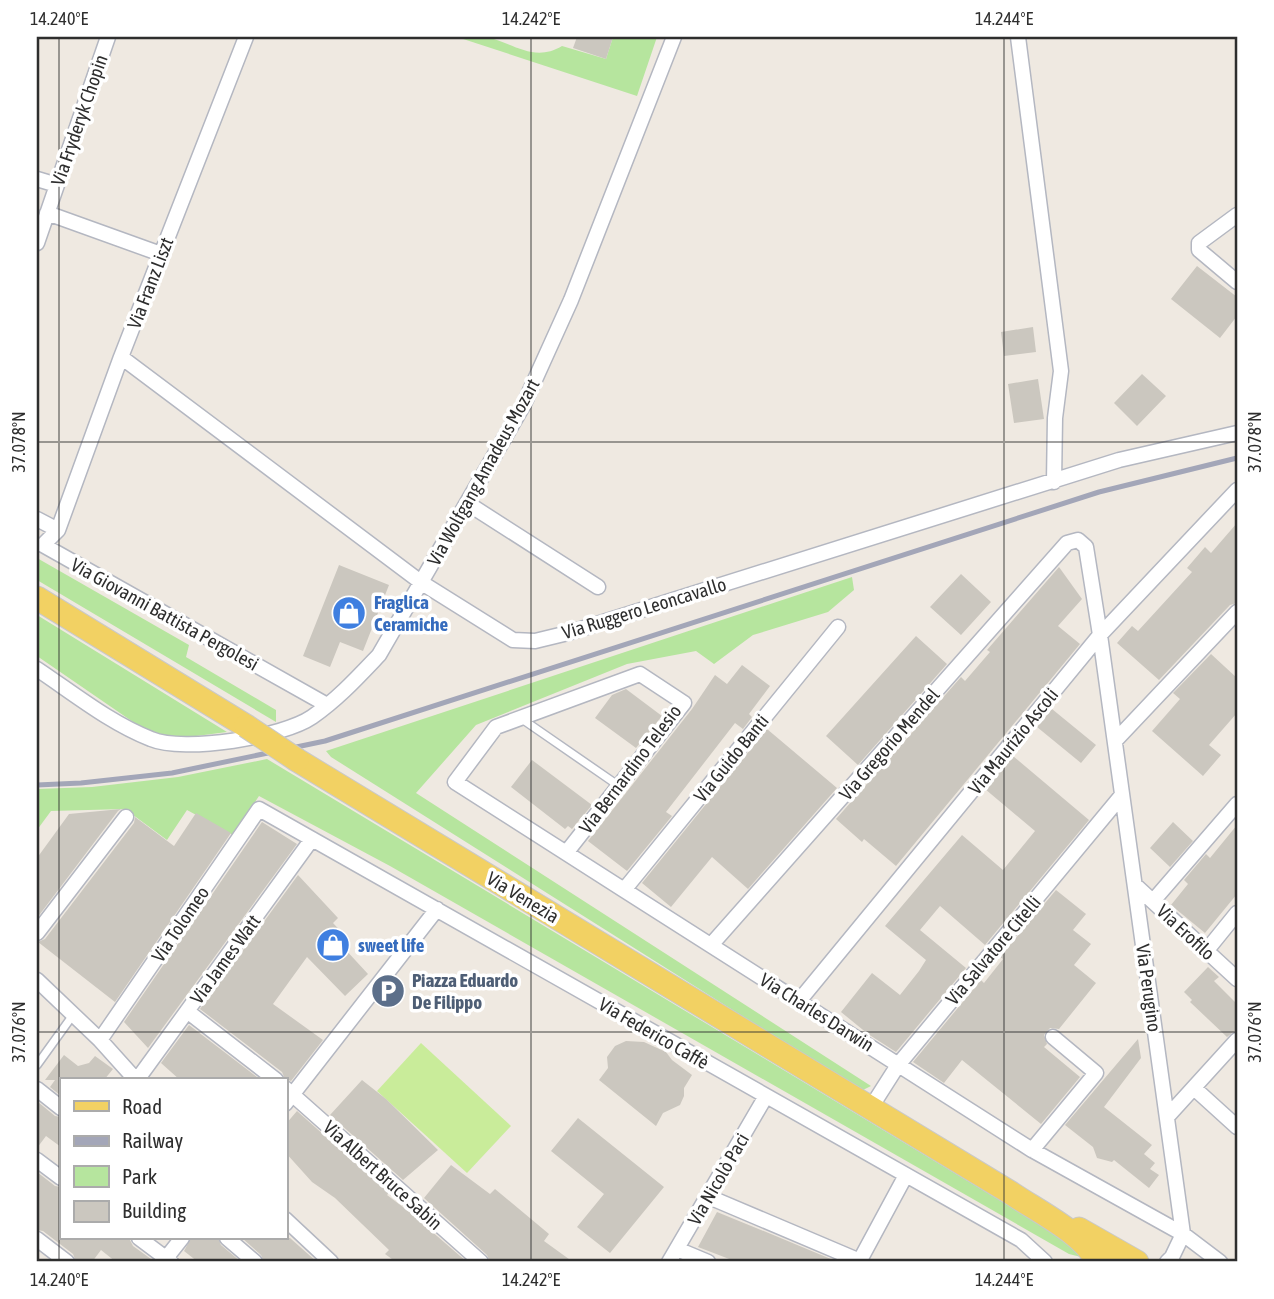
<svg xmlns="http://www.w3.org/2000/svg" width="1274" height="1299" viewBox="0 0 1274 1299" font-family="'Asap Condensed',sans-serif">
  <rect width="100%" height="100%" fill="#efe9e1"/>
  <path fill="#b6e59e" d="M457,37c10,0 20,-2 29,0 28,6 48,26 76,9l44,13 7,-22h44l-20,59z
    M37,558l152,87 -3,12 90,53v12l-239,-142z
    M852,577l2,13 -26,22 -75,23 -39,29 -18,-13 -69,13 -151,61 -60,68 455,293 -8,4 -16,-8 -516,-325 -5,-6z
    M37,615l190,117 -46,6 -24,-4 -21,-10 -99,-68z
    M267,759l817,492 5,8 -20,-5 -679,-388 -131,-70 -26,39 -46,-25 -20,30 -42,-31 -74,2 -14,19v-41l55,-2 86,-10z"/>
  <path fill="#c9ec9a" d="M421,1043l90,83 -44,47 -90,-82z"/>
  <path fill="#cbc7bf" d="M577,37h36l-7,22 -33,-11z
    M1197,266l40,31v19l-17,22 -49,-39z
    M1033,327l3,25 -32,4 -3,-24z
    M1142,374l24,22 -29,30 -23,-23z
    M1038,379l6,40 -30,4 -6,-39z
    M1237,523v80l-7,2 -71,75 -42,-37 15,-17 6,5 54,-59 -5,-4 18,-21 6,6z
    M339,565l50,20 -26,66 -23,-9 -10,25 -27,-11z
    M1059,567l23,32 -24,27 22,18 -184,222 -32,-27 -2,3 -26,-23 125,-142 4,4 25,-29 -3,-2z
    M961,574l30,28 -30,33 -31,-28z
    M916,636l31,28 -89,101 -32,-29z
    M1211,654l26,24v35l-28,32 12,10 -18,21 -51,-45 28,-32 -7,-6z
    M742,665l28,21 -21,28 3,3 -9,12 -8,-6 -69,89 6,4 -45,55 -39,-30 104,-132 23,-34 12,9z
    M626,689l36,27 -26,32 -41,-30 17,-23z
    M1052,709l44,36 -15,18 -44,-36z
    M767,729l70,59 -89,101 -36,-32 -41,50 -29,-24z
    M1013,756l76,64 -104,125 -45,-39 -20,24 46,38 -70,84 -28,-18 -27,-22 31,-39 28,22 19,-24 7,-11 -41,-34 77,-91 41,35 32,-39 -50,-42z
    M532,760l60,45 -20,24 -4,-3 -3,3 -54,-42z
    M121,809l-3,2 -81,107v-60l32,-44z
    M196,813l35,20 -116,169 -77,-60 7,-3 89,-116 1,-6 39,29z
    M262,822l35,22 -149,204 -24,-26z
    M1173,822l20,19 -23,26 -20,-19z
    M1237,825v69l-32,39 -34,-28 17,-21 -4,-4 22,-26 4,4z
    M298,875l40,43 -5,5 17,18 -6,7 24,26 -23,22 -38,-39 -34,47 50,36 -32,41 -6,-2 -3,-7 -82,-63z
    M1056,890l30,24 -13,16 18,14 -17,21 22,18 -37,46 -9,-1 -6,7 3,9 -3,3 36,30 -39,47 -79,-64 -18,23 -31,-21 68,-82 3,3 19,-24 -3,-2z
    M1208,967l11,10 -5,4 23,23v25l-10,8 -37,-35 2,-2 -8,-8z
    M189,1025l72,55h-81l-19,-17z
    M1138,1039l3,19 -37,49 48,38 -8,9 11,9 -5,6 9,6 -10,13 -35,-28 -2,2 -15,-4 -4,-11 -28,-22z
    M626,1041l18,1 22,10 6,8 20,15 -8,13v8l-4,9 -17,8 -7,13 -57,-46 9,-12 -1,-11 8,-11z
    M64,1055l14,11 11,-3 6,-7 18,13 -9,11h-43v16l-11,-9 5,-7h-10z
    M362,1080l24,19 52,51 -35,30 -73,-65z
    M38,1102l17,14 6,1v30l-15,-11 -9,12z
    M297,1111l92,82 -2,2 20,15 60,52h-71l-11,-8 4,-4 -54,-52 -23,-16 -27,-30v-27z
    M578,1118l86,69 -54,66 -33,-26 27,-33 -53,-43z
    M451,1165l39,29 5,-5 54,45 -5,7 29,21h-83l-3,-7 -63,-57z
    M37,1172l18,14 6,1v51h68l4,8 18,13 -2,3h-33l-15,-12 -9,12h-16l-3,-8 -30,-23 -6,-1z
    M717,1212l54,22 67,28h-101l-39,-15z
    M191,1238h27l3,7 20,17h-43l-14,-11z
    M242,1238h48l27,24h-53l-3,-7z"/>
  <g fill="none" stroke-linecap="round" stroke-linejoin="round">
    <g stroke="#b4b7c1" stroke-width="10">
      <path id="service" d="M522,719l97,67
        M37,1065l36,-50"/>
    </g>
    <g stroke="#b4b7c1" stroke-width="17">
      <path id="minor" d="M1018,37l43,334 -6,47 -1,64
        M37,179l20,6
        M47,213l114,41
        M1237,215l-38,28v7l38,32
        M37,243l71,-206
        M121,357l301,226 91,57 22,1 33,-8 551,-173 118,-27
        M467,503l131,84
        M37,519l21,11 -15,15 284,160
        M58,530l63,-173 125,-320
        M37,669c36,24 73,54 114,70 33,14 132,-2 161,-22 26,-18 46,-40 67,-62l145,-251 47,-104 103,-263
        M1115,741l122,-129
        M566,853l118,-150 -44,-29 -144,53 -41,55 169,108 408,260 151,84 37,28
        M1135,885l102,94
        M624,890l214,-263
        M1153,901l84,-97
        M37,933l89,-116
        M711,945l356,-402 11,-3 8,7 14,88 83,599
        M1207,950l30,-37
        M37,980l63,60 36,40
        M799,1001l301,-366 137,-145
        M187,1011l89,69
        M100,1040l159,-231 762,431 24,22
        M137,1080l175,-241
        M285,1088l196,174
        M1194,1088l43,39
        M37,1089l24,19
        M285,1104l152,-195
        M870,1109l28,-44 224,-270
        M1167,1117l70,-77
        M1032,1150l64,-77 -43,-36
        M37,1160l24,18
        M709,1197l151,64
        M285,1219l46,43
        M139,1238l32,24
        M227,1238l28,24
        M37,1239l30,23
        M677,1249l31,13
        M163,1262l19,-24
        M669,1262l97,-166
        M859,1262l47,-87
        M1167,1262l5,-5 11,-23"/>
    </g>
    <g stroke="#c9c9c9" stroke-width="25">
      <path id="primary" d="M37,598l209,128
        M297,760l714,433c26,18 74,41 86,69
        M1079,1229l58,33"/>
    </g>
    <use href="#service" stroke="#fff" stroke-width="7"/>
    <use href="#minor" stroke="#fff" stroke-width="14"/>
    <use href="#primary" stroke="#f2d163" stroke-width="23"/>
    <path stroke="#a3a6b8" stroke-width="5" d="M37,785l44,-2 91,-10 153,-32 774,-249 138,-34"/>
    <g stroke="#c9c9c9" stroke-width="25" stroke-linecap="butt">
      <path id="primary-bridge" d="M246,726l51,34"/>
    </g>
    <use href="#primary-bridge" stroke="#f2d163" stroke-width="23"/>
  </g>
  <path fill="none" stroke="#2e2e2e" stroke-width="2" stroke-opacity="0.45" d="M59,37v1225M531,37v1225M1004,37v1225M37,442h1200M37,1032h1200"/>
  <defs>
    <g id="shop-disc" transform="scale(1.75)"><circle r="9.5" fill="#3f7fe0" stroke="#fff"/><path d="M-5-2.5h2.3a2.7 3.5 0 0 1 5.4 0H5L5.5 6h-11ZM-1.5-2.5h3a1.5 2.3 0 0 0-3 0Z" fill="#fff"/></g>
    <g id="parking-disc" transform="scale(1.75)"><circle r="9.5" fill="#5c6f8a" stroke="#fff"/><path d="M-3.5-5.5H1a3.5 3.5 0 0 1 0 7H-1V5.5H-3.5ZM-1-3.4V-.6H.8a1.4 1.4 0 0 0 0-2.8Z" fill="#fff"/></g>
  </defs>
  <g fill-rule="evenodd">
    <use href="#shop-disc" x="349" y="613"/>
    <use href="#shop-disc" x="333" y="945"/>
    <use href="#parking-disc" x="388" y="991"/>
  </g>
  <g text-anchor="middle" stroke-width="7" stroke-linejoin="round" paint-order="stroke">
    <g font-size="19" fill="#2e2e2e" stroke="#fff">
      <text transform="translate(79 120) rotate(-71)" y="7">Via Fryderyk Chopin</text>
      <text transform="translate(150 283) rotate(-69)" y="7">Via Franz Liszt</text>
      <text transform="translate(483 472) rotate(-61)" y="7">Via Wolfgang Amadeus Mozart</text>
      <text transform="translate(644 608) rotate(-17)" y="7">Via Ruggero Leoncavallo</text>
      <text transform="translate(165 614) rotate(29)" y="7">Via Giovanni Battista Pergolesi</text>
      <text transform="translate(1013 741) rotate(-51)" y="7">Via Maurizio Ascoli</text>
      <text transform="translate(889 744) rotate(-49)" y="7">Via Gregorio Mendel</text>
      <text transform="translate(731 758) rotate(-51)" y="7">Via Guido Banti</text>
      <text transform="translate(630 769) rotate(-53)" y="7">Via Bernardino Telesio</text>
      <text transform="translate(523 897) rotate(31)" y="7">Via Venezia</text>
      <text transform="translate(180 924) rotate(-56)" y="7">Via Tolomeo</text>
      <text transform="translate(1186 932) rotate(43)" y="7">Via Erofilo</text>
      <text transform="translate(993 950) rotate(-50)" y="7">Via Salvatore Citelli</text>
      <text transform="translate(225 959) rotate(-54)" y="7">Via James Watt</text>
      <text transform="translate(1149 988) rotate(82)" y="7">Via Perugino</text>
      <text transform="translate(817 1012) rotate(32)" y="7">Via Charles Darwin</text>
      <text transform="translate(654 1033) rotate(30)" y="7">Via Federico Caffè</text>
      <text transform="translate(383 1175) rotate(42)" y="7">Via Albert Bruce Sabin</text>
      <text transform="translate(718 1179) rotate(-60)" y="7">Via Nicolò Paci</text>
    </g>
    <g font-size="19" font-weight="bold" fill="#366cbe" stroke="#fff" text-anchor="start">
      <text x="374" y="609">Fraglica<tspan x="374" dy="22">Ceramiche</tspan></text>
      <text x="358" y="952">sweet life</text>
    </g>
    <g font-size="19" font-weight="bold" fill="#4e5e75" stroke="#fff" text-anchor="start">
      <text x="412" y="987">Piazza Eduardo<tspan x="412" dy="22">De Filippo</tspan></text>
    </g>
  </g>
  <rect width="1274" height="1299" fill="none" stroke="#ffffff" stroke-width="77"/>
  <rect x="60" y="1078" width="228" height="161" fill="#ffffff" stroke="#ababab" stroke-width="2"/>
  <rect x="74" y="1101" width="35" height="10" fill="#f2d163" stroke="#ababab" stroke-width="2"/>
  <text x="122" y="1114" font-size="21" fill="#2e2e2e">Road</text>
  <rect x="74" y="1136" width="35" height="10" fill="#a3a6b8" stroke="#ababab" stroke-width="2"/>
  <text x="122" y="1148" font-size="21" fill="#2e2e2e">Railway</text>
  <rect x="74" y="1166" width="35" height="21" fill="#b6e59e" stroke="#ababab" stroke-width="2"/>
  <text x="122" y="1184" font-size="21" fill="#2e2e2e">Park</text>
  <rect x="74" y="1201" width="35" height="21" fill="#cbc7bf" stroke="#ababab" stroke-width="2"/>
  <text x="122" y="1218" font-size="21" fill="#2e2e2e">Building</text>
  <rect x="38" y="38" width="1198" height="1222" fill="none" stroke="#2e2e2e" stroke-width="2.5"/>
  <g font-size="18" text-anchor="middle" fill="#2e2e2e">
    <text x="59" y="25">14.240°E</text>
    <text x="531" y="25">14.242°E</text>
    <text x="1004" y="25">14.244°E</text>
    <text transform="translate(19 442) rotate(-90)" y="6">37.078°N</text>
    <text transform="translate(1255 442) rotate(-90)" y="6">37.078°N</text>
    <text transform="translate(19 1032) rotate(-90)" y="6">37.076°N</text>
    <text transform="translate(1255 1032) rotate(-90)" y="6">37.076°N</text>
    <text x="59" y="1286">14.240°E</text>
    <text x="531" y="1286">14.242°E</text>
    <text x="1004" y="1286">14.244°E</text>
  </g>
</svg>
